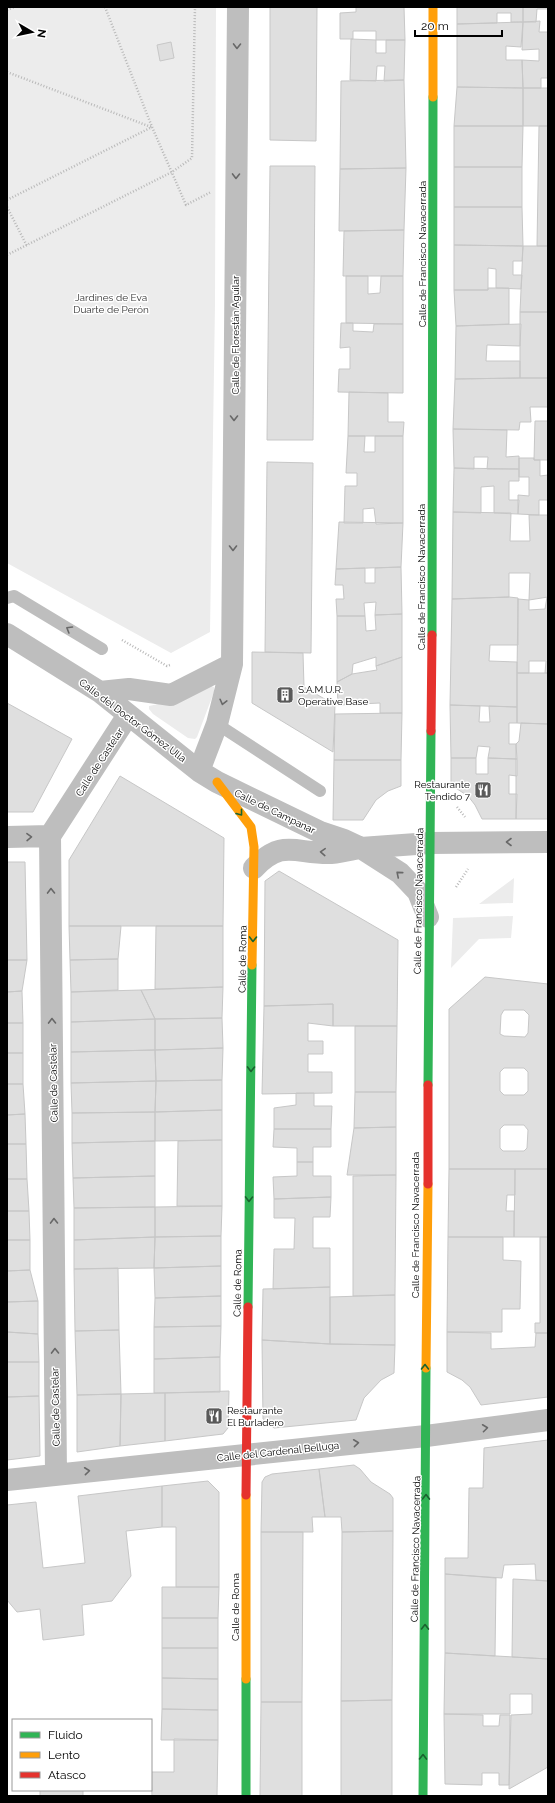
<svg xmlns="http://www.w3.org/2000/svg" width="555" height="1803" viewBox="0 0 555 1803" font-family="Raleway,sans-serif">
  <rect width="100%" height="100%" fill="#fff"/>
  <path fill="#ececec" d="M7,7h209l-1,297 -5,328 -39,21 -164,-90z
    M211,686l3,1v5l-17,45 -2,2 -7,-1 -35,-24 -4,-5v-3l14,-3z
    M514,878l-1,25 -34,1z
    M513,916l-2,22 -32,1 -28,29 2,-50z"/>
  <path fill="#dfdfdf" stroke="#c7c7c7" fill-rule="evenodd" d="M270,7h47l-1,134 -46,-1z
    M356,7h48l1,33h-29v-9h-23v8h-13v-26l16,-1z
    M457,7h66v15h-12v-9h-14v10l-40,1z
    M523,7h25v2h-11l-1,13h-13z
    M540,21l-1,11h9v46h-7v10h-18l-1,-28 17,1v-12l-17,1 1,-28z
    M523,22l-2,25 -15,-1v14h16l1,28 -66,-1v-63z
    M351,39l25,1v13h10v-13h19l-1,40 -20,1 1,-15h-8l-1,15 -26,-1z
    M171,42l3,16 -14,3 -3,-16z
    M404,80l2,88 -66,1 1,-88z
    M457,87l66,1v38h-69z
    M523,88h25v38h-25z
    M454,126h69l-1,41h-68z
    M539,126h9v120h-11z
    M270,166h45l-2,274h-46z
    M454,167h68v40h-68z
    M406,168l-2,62 -65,1 1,-62z
    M454,207h68l1,39 -69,-1z
    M404,230l-1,46h-60l1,-45z
    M454,245l69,1 -1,15h-9v14h9l-1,14 -25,-1v-19l-8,-1v22h-34z
    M523,246h25v66h-28z
    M346,276h22v18l12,-1 1,-17h22v48l-57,-1z
    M488,288h21v36l-53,2 -2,-36h34z
    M520,312h28v66h-28z
    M341,323h12v8l20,1 1,-8h29v69l-65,-1 1,-23h11v-22l-10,1z
    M521,324l-1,22 -33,-1 -1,16h34v17l-65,1 1,-53z
    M520,378h28v29h-18l1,15h-11l-1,8 -66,-1 2,-50z
    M349,392l39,1v29h16l-1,14h-55z
    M535,421h13v39h-14z
    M453,429l54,1 -1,27 13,-1v13h-32l1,-12h-14v12l-20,-1z
    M348,436h17l-1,16h11v-16h28v87l-27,1 -2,-16 -11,1v14h-19l1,-37h12v-13h-11z
    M519,458h15v2h6v16l8,-1v25h-9v15l-21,-1v-19l11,1v-19h-10z
    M267,462l46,1 -2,190 -46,-1z
    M454,468l65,1v12h-10v19h10l-1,14 -24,-1v-27l-13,1v26l-28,-1z
    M453,512l58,1 -1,28h20l-1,-26h19v82l-19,3 1,-27h-21v24l-57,2z
    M339,522l64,1 -2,44 -65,2z
    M401,567l1,47 -27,1 1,-13 -12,1 1,13h-28l-1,-17h8l-1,-14h-8l1,-16 29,-1v15h10v-15z
    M509,597l9,1v47h-28l-1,16 28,1v45l-67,-2 2,-106z
    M547,597h1v76h-3l1,-12h-17v12h-12l1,-74 11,1v10l16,-1z
    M402,614v43l-26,9v-9l-23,7 -1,10 -15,8v-66h28l1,15 10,-1 -1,-15z
    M252,652l51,1 1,34 31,18 -2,47 -81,-49z
    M402,657v56h-22v-10l-42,2 -1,-23 15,-8 25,-4 -1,-4z
    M517,673h31v51l-31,-1z
    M7,703l65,36 -39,73h-26z
    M450,705l30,1 -1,16h11l-1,-16 28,1v16h-8v21h7l1,15 -29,-1 2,-11 -12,-1 -2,12h-25z
    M402,713l-1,47h-67l1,-46z
    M521,723l27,1v95h-32v-75l3,-3z
    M451,758h25v16h12v-16l29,1v17l-8,-1v19h8l-1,25h-34l-7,-14 -7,-9 -17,-11z
    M334,760h67v26l-13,5 -12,9 -13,20h-30z
    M120,776l104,62 -1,88h-154v-66z
    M7,862h18l2,98h-20z
    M279,871l119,69 -1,86h-64v-22l-69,2 1,-125z
    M69,926h52l-3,33 -48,1z
    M156,926h67v61l-68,2z
    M118,959v31l-47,2 -1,-32z
    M7,960h20l-5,31 -15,1z
    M485,977l63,7v185h-99v-160zM504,1010h20l5,5 -1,18 -3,4 -21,-1 -4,-2 1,-19zM504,1068h20l4,4v19l-4,4h-20l-4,-4v-19zM504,1125h20l4,5 -1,18 -3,3h-21l-3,-3v-19z
    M223,987l-1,31 -67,1 -14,-29z
    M141,990l14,29 -84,3v-30z
    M22,991l1,32h-16v-31z
    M333,1004v22l-25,-3v18h15v13h-15v18h24v21l-70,1 2,-88z
    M222,1018l1,30 -68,2v-31z
    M155,1019v31l-84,2v-30z
    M7,1023h16v30h-16z
    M355,1026h42l-1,66h-41z
    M223,1048l-1,32 -66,1 -1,-31z
    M155,1050l1,31 -85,2v-31z
    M7,1053h16v31h-16z
    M222,1080v30l-67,2 1,-31z
    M156,1081l-1,31 -83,1 -1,-30z
    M7,1084h16l2,30 -18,1z
    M355,1092h41v35l-42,1z
    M296,1093h18v13h18l-1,23h-57v-21l22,-3z
    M222,1110v30l-67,1v-29z
    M155,1112v29l-83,2v-30z
    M25,1114l1,30h-19v-29z
    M396,1127v48h-49l7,-47z
    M274,1129h57v18h-18v15h-16v-14l-24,-1z
    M222,1140v66h-45l1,-65z
    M155,1141v35l-82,2 -1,-35z
    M7,1144h19l1,35h-20z
    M297,1162h16v14h18v21l-57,2 -1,-22 24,-1z
    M449,1169h66v26h-8l-1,16h8v26h-66z
    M515,1169h33v68h-34z
    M396,1175l-1,120 -42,1v-120z
    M155,1176v31l-81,1 -1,-30z
    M7,1179h20l2,32h-22z
    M331,1197l-1,20h-17v31h17v39l-57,2 1,-40h20l1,-31h-21v-19z
    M222,1206l-1,30 -66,1v-30z
    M155,1207v30l-81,3v-32z
    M7,1211h22l1,29h-23z
    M221,1236v30l-67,2 1,-31z
    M155,1237l-1,31 -80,1v-29z
    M448,1237h55v23l18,1 -1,48h-18v23h-55z
    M540,1237h8v96h-13v-10h5z
    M7,1240h23v30l-23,1z
    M221,1266v30l-66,2 -1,-30z
    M118,1268l1,62 -44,1 -1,-62z
    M30,1270l8,31 -31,1v-31z
    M330,1287v57l-68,-4 1,-51z
    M395,1295v50l-65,-1v-47z
    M221,1296v30l-67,1 1,-29z
    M38,1301v33l-31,-2v-30z
    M221,1326l-1,31 -66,2v-32z
    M119,1330l2,64 -44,1 -2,-64z
    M7,1332l31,2 1,28h-32z
    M447,1332l44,1v16l44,-2 1,-14h12v64l-67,8 -11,-18 -8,-7 -15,-8z
    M262,1340l68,4 65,1 -1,28 -13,7 -17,18 -8,22 -82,8 -11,-9z
    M220,1357v35l-66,1v-34z
    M7,1362h32v34l-32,1z
    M229,1391l-1,37 -5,6 -58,7v-48z
    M165,1393v48l-45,5 1,-52z
    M121,1394l-1,52 -43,6v-57z
    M39,1396l1,60 -33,4v-63z
    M548,1440v141l-12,-1 -1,-16 -31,1 -2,13 -57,-4v-16h23l1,-70h14l1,-40z
    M354,1465l6,4 11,13 19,12 3,4v33l-51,1 -1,-15h-16l-6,-48z
    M319,1469l6,48h-13l1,15h-52l1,-50 3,-5 7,-3z
    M208,1481l11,11v95h-43v-60h-14v-41z
    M162,1486v41l-36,4 5,45 -19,25 -30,4 2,30 -41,5 -3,-31 -23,3 -10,-12v-95l29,-3 7,66 42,-5 -7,-67z
    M393,1531l-1,169 -51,1 1,-169z
    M261,1532h42l-1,170h-41z
    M445,1574l51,4 -1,78 -50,-3z
    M513,1579l35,2v78l-36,-2z
    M162,1587h57l-1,31h-56z
    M162,1618h56v30h-56z
    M162,1648h56v31l-56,-1z
    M445,1653l103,6v108l-39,22 2,-74 21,-1v-20h-22v20h-66z
    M162,1678l56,1v31l-56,-1z
    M392,1700v96h-51v-95z
    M261,1702h41v94h-42z
    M162,1709l56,1v30h-57z
    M444,1714l39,1v11h16l1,-11h10l-1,70h-10v-12h-17v12l-37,-1z
    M174,1739l44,1 -1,56h-65l-1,-24h23z
    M40,1790h43v6h-43z"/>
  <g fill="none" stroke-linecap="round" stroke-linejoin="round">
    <path stroke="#b9b9b9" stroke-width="2.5" stroke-dasharray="1 2" stroke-linecap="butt" d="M105,7l47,120 34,78 25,-13
      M7,10l7,-3
      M7,72l144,55
      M7,200l145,-73
      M7,207l20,39
      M7,255l165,-83 20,-14 3,-151
      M122,640l45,26 3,-1
      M457,807l8,10
      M456,887l12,-18"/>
    <path stroke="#bebebe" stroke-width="12" d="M7,598l7,-2 88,53
      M217,724l103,67"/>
    <path stroke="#bebebe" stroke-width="22" d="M7,634l93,58 99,79 18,11 103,50 24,8 17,8 69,-5 118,-1
      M100,692l29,-3 42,6 61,-31 6,-657
      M199,771l18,-47 15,-60
      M7,837l43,-1
      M254,868c28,-29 40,-15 74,-15 11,0 22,-4 33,-5l39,25 18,19 10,25
      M56,1474l-6,-638 78,-121
      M7,1480l419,-44 122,-16"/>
    <path stroke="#30b455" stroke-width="9" d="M432,635l1,-538
      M428,1085l3,-354
      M248,1307l4,-342
      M246,1679v117
      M423,1796l3,-428"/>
    <path stroke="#ff9f0a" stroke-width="9" d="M433,7v90
      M217,782l34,45 3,20 -2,118
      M426,1368l2,-184
      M246,1495v184"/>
    <path stroke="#e5322d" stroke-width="9" d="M431,731l1,-96
      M428,1184v-99
      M246,1495l2,-188"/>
  </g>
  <defs><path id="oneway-chevron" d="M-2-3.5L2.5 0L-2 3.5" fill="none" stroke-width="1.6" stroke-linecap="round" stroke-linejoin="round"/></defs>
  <g stroke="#686868">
    <use href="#oneway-chevron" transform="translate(237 46) rotate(91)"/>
    <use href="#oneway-chevron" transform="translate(236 176) rotate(91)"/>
    <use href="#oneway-chevron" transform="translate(234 418) rotate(90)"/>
    <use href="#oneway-chevron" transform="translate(233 548) rotate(90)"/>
    <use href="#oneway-chevron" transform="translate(69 629) rotate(-149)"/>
    <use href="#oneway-chevron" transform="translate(223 702) rotate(104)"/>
    <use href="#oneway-chevron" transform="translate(29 837) rotate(-1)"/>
    <use href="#oneway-chevron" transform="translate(509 842) rotate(-180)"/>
    <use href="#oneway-chevron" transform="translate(323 852) rotate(-177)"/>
    <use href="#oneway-chevron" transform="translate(399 874) rotate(-140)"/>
    <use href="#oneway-chevron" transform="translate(51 891) rotate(-91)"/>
    <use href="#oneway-chevron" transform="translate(52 1021) rotate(-91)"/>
    <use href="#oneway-chevron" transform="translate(54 1221) rotate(-91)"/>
    <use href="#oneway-chevron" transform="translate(55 1351) rotate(-91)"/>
    <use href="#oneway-chevron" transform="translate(485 1428) rotate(-7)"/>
    <use href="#oneway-chevron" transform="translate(356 1443) rotate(-6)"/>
    <use href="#oneway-chevron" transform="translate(87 1471) rotate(-6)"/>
  </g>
  <g stroke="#1a632f">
    <use href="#oneway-chevron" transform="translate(240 813) rotate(52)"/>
    <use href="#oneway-chevron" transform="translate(253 939) rotate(91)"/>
    <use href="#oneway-chevron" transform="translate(251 1069) rotate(91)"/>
    <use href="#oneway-chevron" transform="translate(249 1199) rotate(91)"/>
    <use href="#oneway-chevron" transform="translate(425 1367) rotate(-90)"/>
    <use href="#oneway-chevron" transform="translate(426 1497) rotate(-89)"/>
    <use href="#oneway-chevron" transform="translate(425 1627) rotate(-89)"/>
    <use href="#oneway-chevron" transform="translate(423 1757) rotate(-89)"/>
  </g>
  <defs>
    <g id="building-square" transform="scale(0.9)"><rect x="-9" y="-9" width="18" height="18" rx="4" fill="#595959" stroke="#fff"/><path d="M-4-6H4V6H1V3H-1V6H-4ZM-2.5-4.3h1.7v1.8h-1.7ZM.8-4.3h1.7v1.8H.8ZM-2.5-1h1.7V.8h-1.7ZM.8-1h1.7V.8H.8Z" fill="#fff"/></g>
    <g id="restaurant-square" transform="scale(0.9)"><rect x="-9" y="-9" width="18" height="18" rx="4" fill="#595959" stroke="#fff"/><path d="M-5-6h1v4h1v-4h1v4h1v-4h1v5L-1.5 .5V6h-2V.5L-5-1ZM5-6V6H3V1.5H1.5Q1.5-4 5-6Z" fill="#fff"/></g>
  </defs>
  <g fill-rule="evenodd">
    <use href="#building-square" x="285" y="695"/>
    <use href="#restaurant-square" x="483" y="790"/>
    <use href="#restaurant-square" x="214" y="1416"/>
  </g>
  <g text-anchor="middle" stroke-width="3" stroke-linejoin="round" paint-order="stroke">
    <g font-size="10" fill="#000" stroke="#fff">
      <text transform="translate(422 254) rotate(-90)" y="4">Calle de Francisco Navacerrada</text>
      <text transform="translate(235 335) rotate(-90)" y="4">Calle de Florestán Aguilar</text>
      <text transform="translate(421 577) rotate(-90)" y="4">Calle de Francisco Navacerrada</text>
      <text transform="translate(133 720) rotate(37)" y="4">Calle del Doctor Gómez Ulla</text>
      <text transform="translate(99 762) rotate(-57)" y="4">Calle de Castelar</text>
      <text transform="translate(275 811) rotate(26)" y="4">Calle de Campanar</text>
      <text transform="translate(418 901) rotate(-89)" y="4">Calle de Francisco Navacerrada</text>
      <text transform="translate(242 959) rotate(-89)" y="4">Calle de Roma</text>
      <text transform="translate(53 1083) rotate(-91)" y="4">Calle de Castelar</text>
      <text transform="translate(415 1225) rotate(-90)" y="4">Calle de Francisco Navacerrada</text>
      <text transform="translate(237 1283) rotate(-89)" y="4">Calle de Roma</text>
      <text transform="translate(55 1407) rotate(-91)" y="4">Calle de Castelar</text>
      <text transform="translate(278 1451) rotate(-6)" y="4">Calle del Cardenal Belluga</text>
      <text transform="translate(415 1549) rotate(-89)" y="4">Calle de Francisco Navacerrada</text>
      <text transform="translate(235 1607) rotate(-90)" y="4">Calle de Roma</text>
    </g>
    <g font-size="10" fill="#333" stroke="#fff">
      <text x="111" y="301">Jardines de Eva<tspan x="111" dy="12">Duarte de Perón</tspan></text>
    </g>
    <g font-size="10" fill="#000" stroke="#fff" text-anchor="start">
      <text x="298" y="693">S.A.M.U.R.<tspan x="298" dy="12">Operative Base</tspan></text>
      <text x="470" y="788" text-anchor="end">Restaurante<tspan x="470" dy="12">Tendido 7</tspan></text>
      <text x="227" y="1414">Restaurante<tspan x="227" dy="12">El Burladero</tspan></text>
    </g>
  </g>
  <rect width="555" height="1803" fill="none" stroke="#000000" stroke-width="16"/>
  <rect x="12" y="1719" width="140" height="72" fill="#ffffff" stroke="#999999"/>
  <rect x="20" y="1732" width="20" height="6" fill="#30b455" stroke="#999999"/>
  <text x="48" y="1739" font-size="12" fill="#000000">Fluido</text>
  <rect x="20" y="1752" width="20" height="6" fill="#ff9f0a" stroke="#999999"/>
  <text x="48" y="1759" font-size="12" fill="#000000">Lento</text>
  <rect x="20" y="1772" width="20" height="6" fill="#e5322d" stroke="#999999"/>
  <text x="48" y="1779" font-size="12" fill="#000000">Atasco</text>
  <g transform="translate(32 32) rotate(99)" stroke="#ffffff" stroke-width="3" paint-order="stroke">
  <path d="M0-3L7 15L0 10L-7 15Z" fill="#000000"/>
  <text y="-6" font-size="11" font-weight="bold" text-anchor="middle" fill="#000000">N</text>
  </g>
  <path d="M415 30v6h87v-6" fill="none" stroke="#000000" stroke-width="2"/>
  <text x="421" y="30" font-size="12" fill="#000000" stroke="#ffffff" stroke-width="3" paint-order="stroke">20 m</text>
</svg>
